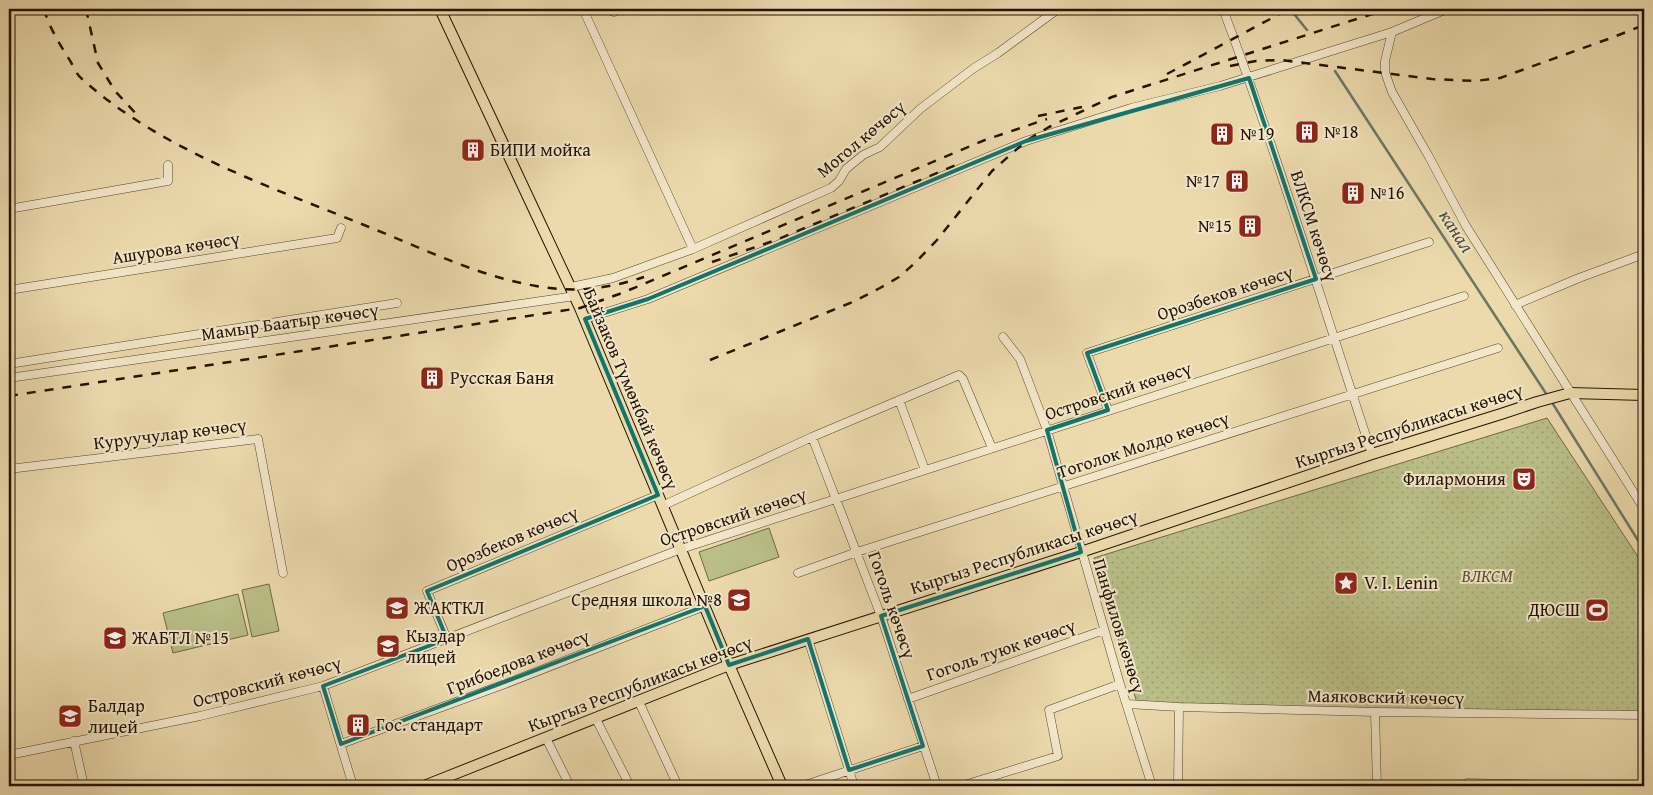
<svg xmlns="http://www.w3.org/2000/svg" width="1653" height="795" viewBox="0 0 1653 795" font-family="'Gentium Book Plus',serif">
  <defs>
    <pattern id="park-dots" width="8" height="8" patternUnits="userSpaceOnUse" patternTransform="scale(1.25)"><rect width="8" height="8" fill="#babf88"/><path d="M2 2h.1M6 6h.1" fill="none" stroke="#a0a374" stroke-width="1.8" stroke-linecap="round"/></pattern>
  </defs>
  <rect width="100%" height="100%" fill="#ecdaad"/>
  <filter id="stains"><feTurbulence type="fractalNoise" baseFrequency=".004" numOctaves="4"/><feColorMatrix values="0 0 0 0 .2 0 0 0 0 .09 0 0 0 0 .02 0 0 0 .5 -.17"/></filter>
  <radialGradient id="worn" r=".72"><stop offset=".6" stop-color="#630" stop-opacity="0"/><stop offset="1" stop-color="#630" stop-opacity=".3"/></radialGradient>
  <path fill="#babf88" stroke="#6e6944" d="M769,528l10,29 -70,24 -10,-29z
    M269,584l10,47 -27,6 -10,-47z
    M238,594l10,41 -75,18 -10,-40z"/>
  <path fill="url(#park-dots)" stroke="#6e6944" d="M1547,418l97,148v147l-28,1 -479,-11 -43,-145z"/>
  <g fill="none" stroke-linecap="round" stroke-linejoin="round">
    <path stroke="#6a7767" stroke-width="2.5" d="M1290,9l17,21
      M1335,71l212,324
      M1553,404l91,146"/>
    <g stroke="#55452b" stroke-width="9">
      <path id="minor" d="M583,9l110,240
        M607,9l7,3
        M1223,9c55,147 100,297 149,445
        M1447,9l-55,23 -7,29v11l7,20 36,63 38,71 178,283
        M9,120l1,61 -1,42
        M9,209l159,-28v-16
        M571,287l42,-9 80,-29 138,-61 8,-7 7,-12 17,-14 17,-8 40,-38 54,-41 24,-15 60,-44
        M9,290l328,-52 4,-10
        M1515,305l64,-27 65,-24
        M585,319l63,-20 378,-158 105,-33 89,-22 172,-54
        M1003,337l17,22 27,71 73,254 32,102
        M9,364l388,-61
        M9,378l566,-82
        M899,400l26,70
        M1108,410l-21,-57 342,-111
        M812,437l69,179 56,170
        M9,469l249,-30 25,134
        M662,506l150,-69 147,-62 4,4 29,69
        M798,573l59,-21 641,-204
        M447,639l-20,-48 231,-96
        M808,639l46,147
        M323,686l30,100
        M908,699l196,-69
        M639,702l39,84
        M1127,704l52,3 196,5 269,3
        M1375,712l2,74
        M596,719l34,67
        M546,738l24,48
        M74,741l10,45
        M341,744l164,-60 200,-78
        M9,755l191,-39 123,-30 358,-137 783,-253
        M802,786l121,-40
        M961,786l97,-30 -9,-46 71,-26
        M1178,786l1,-79
        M1461,786l6,-3 148,3
        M1643,786v-71"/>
    </g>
    <g stroke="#231300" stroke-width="12">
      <path id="major" d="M440,9l140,299 149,357 53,121
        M424,786l305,-121 352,-113 291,-98 129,-40 36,-12 33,-9 74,2"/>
    </g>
    <use href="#minor" stroke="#f3e7ca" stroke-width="8"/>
    <use href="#major" stroke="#ecdaad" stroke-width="10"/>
    <path stroke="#231300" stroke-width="2.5" stroke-dasharray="9 9" stroke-linecap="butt" d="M44,9c5,18 15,34 25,50 4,6 7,15 12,19 79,72 190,109 288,149 55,22 109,49 167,59 39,7 71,3 108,-9
      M86,9l12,54 17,28 25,27
      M1230,66l26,-5 25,-1 151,19 43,2 25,-3 111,-40 33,-13
      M1167,74l122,-65
      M1038,116l44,-9
      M712,262l64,-22 185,-77
      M710,360l145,-59 25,-13 19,-11 16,-14 22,-23 55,-69 34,-30 23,-14 63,-30 276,-88
      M9,396l571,-88 42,-15 363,-153 62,-21"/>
  </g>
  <path fill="none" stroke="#0f766e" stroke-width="4" stroke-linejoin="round" d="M1249,78l67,201 -229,74 21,57 -61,20 34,122 -200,64 42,130 -74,24 -41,-131 -79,26 -24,-59 -364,138 -18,-58 124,-47 -20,-48 231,-96 -73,-176 63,-20 378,-158z"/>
  <defs>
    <g id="building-square" transform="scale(1.25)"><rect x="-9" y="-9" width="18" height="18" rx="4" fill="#8f2418" stroke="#f3e7ca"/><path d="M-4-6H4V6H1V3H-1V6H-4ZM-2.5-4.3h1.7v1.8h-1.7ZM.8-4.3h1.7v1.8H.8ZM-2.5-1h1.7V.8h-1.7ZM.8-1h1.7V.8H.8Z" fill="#fff"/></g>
    <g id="theatre-square" transform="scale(1.25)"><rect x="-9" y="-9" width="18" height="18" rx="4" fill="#8f2418" stroke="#f3e7ca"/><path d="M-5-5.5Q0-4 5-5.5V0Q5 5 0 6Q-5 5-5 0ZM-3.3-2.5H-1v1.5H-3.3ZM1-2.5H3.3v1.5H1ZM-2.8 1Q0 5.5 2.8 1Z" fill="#fff"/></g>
    <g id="sight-square" transform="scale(1.25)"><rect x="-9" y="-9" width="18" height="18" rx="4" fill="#8f2418" stroke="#f3e7ca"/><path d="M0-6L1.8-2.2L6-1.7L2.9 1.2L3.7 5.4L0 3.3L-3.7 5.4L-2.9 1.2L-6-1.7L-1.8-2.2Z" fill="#fff"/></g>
    <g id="school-square" transform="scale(1.25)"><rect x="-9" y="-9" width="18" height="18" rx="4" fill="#8f2418" stroke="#f3e7ca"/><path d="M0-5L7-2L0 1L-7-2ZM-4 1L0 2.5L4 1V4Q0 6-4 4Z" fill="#fff"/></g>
    <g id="university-square" transform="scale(1.25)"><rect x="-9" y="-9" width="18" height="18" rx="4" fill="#8f2418" stroke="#f3e7ca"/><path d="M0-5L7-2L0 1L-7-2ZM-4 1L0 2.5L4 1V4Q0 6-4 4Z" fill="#fff"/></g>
    <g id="stadium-square" transform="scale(1.25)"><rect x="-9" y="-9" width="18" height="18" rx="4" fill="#8f2418" stroke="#f3e7ca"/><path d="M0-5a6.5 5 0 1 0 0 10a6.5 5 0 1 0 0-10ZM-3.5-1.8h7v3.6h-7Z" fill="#fff"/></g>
  </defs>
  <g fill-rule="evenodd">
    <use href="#building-square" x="1307" y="132"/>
    <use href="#building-square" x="1222" y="134"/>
    <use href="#building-square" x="473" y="150"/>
    <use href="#building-square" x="1237" y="181"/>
    <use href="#building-square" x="1353" y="193"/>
    <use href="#building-square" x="1250" y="226"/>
    <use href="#building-square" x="432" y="378"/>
    <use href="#theatre-square" x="1524" y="479"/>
    <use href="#sight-square" x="1346" y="583"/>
    <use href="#school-square" x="739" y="600"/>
    <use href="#university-square" x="397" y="608"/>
    <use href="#stadium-square" x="1597" y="610"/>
    <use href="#university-square" x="115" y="638"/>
    <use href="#school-square" x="388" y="646"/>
    <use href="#school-square" x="70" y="716"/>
    <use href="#building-square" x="358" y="725"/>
  </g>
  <g text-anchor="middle" stroke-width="4" stroke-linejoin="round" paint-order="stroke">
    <g font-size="18" fill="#231300" stroke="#f3e7ca" text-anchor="start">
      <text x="1324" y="138">№18</text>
      <text x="1240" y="140">№19</text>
      <text x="490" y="156">БИПИ мойка</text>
      <text x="1220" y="187" text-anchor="end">№17</text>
      <text x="1370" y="199">№16</text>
      <text x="1232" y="232" text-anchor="end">№15</text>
      <text x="450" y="384">Русская Баня</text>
      <text x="1506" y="485" text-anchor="end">Филармония</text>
      <text x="1364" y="589">V. I. Lenin</text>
      <text x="722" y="606" text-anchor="end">Средняя школа №8</text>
      <text x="414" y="614">ЖАКТКЛ</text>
      <text x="1580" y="616" text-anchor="end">ДЮСШ</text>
      <text x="406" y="642">Кыздар<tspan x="406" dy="21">лицей</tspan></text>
      <text x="132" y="644">ЖАБТЛ №15</text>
      <text x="88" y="712">Балдар<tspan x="88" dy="21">лицей</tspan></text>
      <text x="376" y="731">Гос. стандарт</text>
    </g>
    <g font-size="18" fill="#231300" stroke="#f3e7ca">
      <text transform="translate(861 139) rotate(-40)" y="6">Могол көчөсү</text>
      <text transform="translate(1314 226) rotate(72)" y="6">ВЛКСМ көчөсү</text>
      <text transform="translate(176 248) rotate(-9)" y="6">Ашурова көчөсү</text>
      <text transform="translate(1225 293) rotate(-18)" y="6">Орозбеков көчөсү</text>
      <text transform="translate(290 322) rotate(-8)" y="6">Мамыр Баатыр көчөсү</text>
      <text transform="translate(631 389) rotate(67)" y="6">Байзаков Түмөнбай көчөсү</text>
      <text transform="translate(1118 391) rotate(-18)" y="6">Островский көчөсү</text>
      <text transform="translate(1409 426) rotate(-18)" y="6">Кыргыз Республикасы көчөсү</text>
      <text transform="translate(170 434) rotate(-7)" y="6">Куруучулар көчөсү</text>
      <text transform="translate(1143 445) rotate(-18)" y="6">Тоголок Молдо көчөсү</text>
      <text transform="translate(733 517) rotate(-18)" y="6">Островский көчөсү</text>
      <text transform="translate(512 539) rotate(-23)" y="6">Орозбеков көчөсү</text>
      <text transform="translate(1024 552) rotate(-18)" y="6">Кыргыз Республикасы көчөсү</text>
      <text transform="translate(892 605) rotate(71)" y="6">Гоголь көчөсү</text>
      <text transform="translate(1119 626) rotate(73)" y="6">Панфилов көчөсү</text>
      <text transform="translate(1001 650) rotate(-19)" y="6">Гоголь туюк көчөсү</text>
      <text transform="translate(518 662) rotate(-21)" y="6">Грибоедова көчөсү</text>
      <text transform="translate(267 682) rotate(-15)" y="6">Островский көчөсү</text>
      <text transform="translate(640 684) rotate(-21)" y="6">Кыргыз Республикасы көчөсү</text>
      <text transform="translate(1386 697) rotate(1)" y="6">Маяковский көчөсү</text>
    </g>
    <g font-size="18" font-style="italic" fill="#584f30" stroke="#f3e7ca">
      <text x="1487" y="582">ВЛКСМ</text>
    </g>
    <g font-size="19" font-style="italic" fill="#4c4d3c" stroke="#f3e7ca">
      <text transform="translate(1457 231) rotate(57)" y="7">канал</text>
    </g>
  </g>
  <rect width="1653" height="795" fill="none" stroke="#ecdaad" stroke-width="30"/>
  <rect x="10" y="10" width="1633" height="775" fill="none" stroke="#231300" stroke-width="2.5"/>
  <rect x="15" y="15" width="1623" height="765" fill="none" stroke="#231300"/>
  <rect width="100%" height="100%" filter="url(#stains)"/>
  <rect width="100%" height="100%" fill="url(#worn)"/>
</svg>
